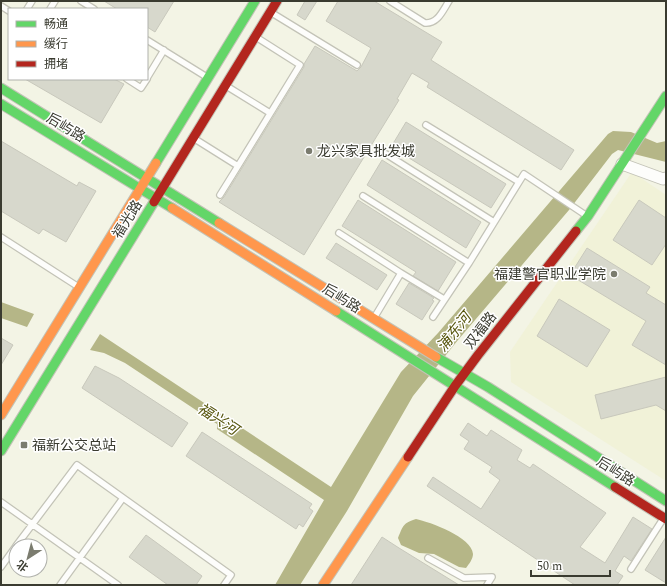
<svg xmlns="http://www.w3.org/2000/svg" width="667" height="586" viewBox="0 0 667 586" font-family="Spectral,'Noto Sans SC',serif">
  <rect width="100%" height="100%" fill="#f3f4e5"/>
  <path fill="#f1f2d8" d="M632,172l34,23v286l-155,-99 -1,-30z"/>
  <path fill="#b5b687" d="M613,131l18,1 26,11 9,-2v21l-48,-12 -6,4 -43,56 -111,130 -45,56 -66,115 -47,74h-25l49,-85 -107,-71v-5l-92,-61 -21,-10 -14,-3 10,-16 231,153 70,-115 37,-39 170,-199z
    M1,302l33,12 -7,13 -26,-9z
    M416,519c14,3 56,18 57,35 0,5 -4,10 -7,14l-7,-1 -25,-13 -15,-1 -18,-8 -3,-7c5,-12 5,-15 18,-19z"/>
  <path fill="#d7d8cc" stroke="#c8c8bc" d="M104,1h70l-19,31 -8,-5v-18h-30z
    M305,1h12l-12,19 -8,-5z
    M338,1h36l68,41 -11,18 143,90 -13,20 -134,-83 2,-4 -17,-10 -15,26 2,1 -95,155 -85,-53 5,-5 18,-29 62,-101v-3l11,-18 42,25 4,-4 10,-19 -45,-27z
    M25,79h89l10,5 -23,39z
    M406,122l100,62 -15,24 -100,-61z
    M1,141l76,45 2,-4 17,9 -30,51 -23,-13 -4,5 -38,-23z
    M382,160l99,62 -15,26 -99,-63z
    M358,200l98,62 -18,29 -25,-15 3,-4 -74,-46z
    M639,200l27,18v26l-14,21 -39,-25z
    M336,243l51,32 -10,15 -51,-32z
    M587,248l63,39 -4,6 20,12v60l-34,-20 14,-24 -76,-46z
    M409,283l25,15 -2,2 2,1 -12,19 -26,-16z
    M559,299l51,31 -23,37 -50,-31z
    M1,338l12,7 -12,20z
    M95,366l24,12 69,45 -16,24 -90,-59z
    M666,377v34l-10,-6 -55,14 -6,-24z
    M468,423l19,13 4,-6 31,20 -5,10 13,8 3,-4 73,49 -26,34 25,16 28,-46 19,12 -21,32 -7,-5 -9,15 8,5 -6,9h-42l-148,-99 6,-9 48,32 19,-29 -11,-8 3,-5 -28,-18 5,-8 -9,-6z
    M202,432l110,72 -3,4 4,3 -10,16 -4,-3 -3,5 -110,-73z
    M146,535l56,41 -6,9h-28l-39,-28z
    M382,537l17,11 60,37h-108z
    M666,537v46l-21,-13z"/>
  <g fill="none" stroke-linecap="round" stroke-linejoin="round">
    <g stroke="#c3c3b7" stroke-width="8">
      <path id="lane" d="M81,1l13,8
        M390,1l35,22c13,1 18,-13 24,-22
        M1,6l8,5
        M27,9l5,-8
        M50,9l5,-8
        M272,13l85,52
        M147,40l58,36
        M147,78l17,-28
        M127,79l14,9 6,-9
        M228,87l42,26
        M426,125l93,57
        M195,139l43,27 62,-101 -44,-28
        M386,154l108,68
        M220,195l18,-29
        M363,196l106,67
        M339,233l62,40
        M1,237l76,49
        M433,317l36,-54 55,-89 63,42
        M374,318l27,-45 43,26
        M1,502l117,83
        M16,546l61,-81 154,110 -7,10
        M428,558l36,20 28,-1 -5,8
        M1,567l15,-21
        M631,569l32,-50
        M60,585l63,-87"/>
    </g>
    <g stroke="#c3c3b7" stroke-width="13">
      <path id="street" d="M622,164l41,15 3,-1"/>
    </g>
    <g stroke="#c3c3b7" stroke-width="11">
      <path id="fast" d="M1,88l218,135
        M1,104l171,104
        M156,163l99,-162
        M576,231l12,-15 78,-120
        M336,311l279,176
        M436,357l52,30 178,114
        M1,451l153,-249"/>
    </g>
    <g stroke="#c3c3b7" stroke-width="11">
      <path id="slow" d="M172,208l164,103
        M219,223l217,134
        M1,415l155,-252
        M323,585l85,-128"/>
    </g>
    <g stroke="#c3c3b7" stroke-width="11">
      <path id="jam" d="M154,202l123,-201
        M408,457l47,-71 23,-31 98,-124
        M615,487l51,32"/>
    </g>
    <use href="#lane" stroke="#fdfdfb" stroke-width="5.5"/>
    <use href="#street" stroke="#fdfdfb" stroke-width="11"/>
    <use href="#fast" stroke="#63d668" stroke-width="9"/>
    <use href="#slow" stroke="#ff974d" stroke-width="9"/>
    <use href="#jam" stroke="#b3261e" stroke-width="9"/>
  </g>
  <g fill="#7b7c6f" stroke="#fff" stroke-width="1.5">
    <circle cx="309" cy="151" r="4"/>
    <circle cx="614" cy="274" r="4"/>
    <rect x="20" y="441" width="8" height="8" rx="2"/>
  </g>
  <g text-anchor="middle" stroke-width="3" stroke-linejoin="round" paint-order="stroke">
    <g font-size="14" fill="#3a3b30" stroke="#fff">
      <text transform="translate(66 127) rotate(31)" y="5">后屿路</text>
      <text transform="translate(127 219) rotate(-58)" y="5">福光路</text>
      <text transform="translate(342 298) rotate(32)" y="5">后屿路</text>
      <text transform="translate(480 330) rotate(-52)" y="5">双福路</text>
      <text transform="translate(616 471) rotate(32)" y="5">后屿路</text>
    </g>
    <g font-size="14" fill="#3a3b30" stroke="#fff" text-anchor="start">
      <text x="317" y="156">龙兴家具批发城</text>
      <text x="606" y="279" text-anchor="end">福建警官职业学院</text>
      <text x="32" y="450">福新公交总站</text>
    </g>
    <g font-size="15" font-style="italic" fill="#56550c" stroke="#fff">
      <text transform="translate(454 332) rotate(-51)" y="5">浦东河</text>
      <text transform="translate(218 419) rotate(33)" y="5">福兴河</text>
    </g>
  </g>
  <rect width="667" height="586" fill="none" stroke="#3a3b30" stroke-width="4"/>
  <rect x="8" y="8" width="140" height="72" fill="#ffffff" stroke="#b0b1ac"/>
  <rect x="16" y="21" width="20" height="6" fill="#63d668" stroke="#b0b1ac"/>
  <text x="44" y="28" font-size="12" fill="#3a3b30">畅通</text>
  <rect x="16" y="41" width="20" height="6" fill="#ff974d" stroke="#b0b1ac"/>
  <text x="44" y="48" font-size="12" fill="#3a3b30">缓行</text>
  <rect x="16" y="61" width="20" height="6" fill="#b3261e" stroke="#b0b1ac"/>
  <text x="44" y="68" font-size="12" fill="#3a3b30">拥堵</text>
  <g transform="translate(28 558) rotate(216)"><circle r="19" fill="#ffffff" stroke="#b0b1ac"/>
  <path d="M0-3L7 15L0 10L-7 15Z" fill="#7b7c6f"/>
  <text y="-6" font-size="11" font-weight="bold" text-anchor="middle" fill="#3a3b30">北</text>
  </g>
  <path d="M531 570v6h79v-6" fill="none" stroke="#3a3b30" stroke-width="2"/>
  <text x="537" y="570" font-size="12" fill="#3a3b30" stroke="#ffffff" stroke-width="3" paint-order="stroke">50 m</text>
</svg>
